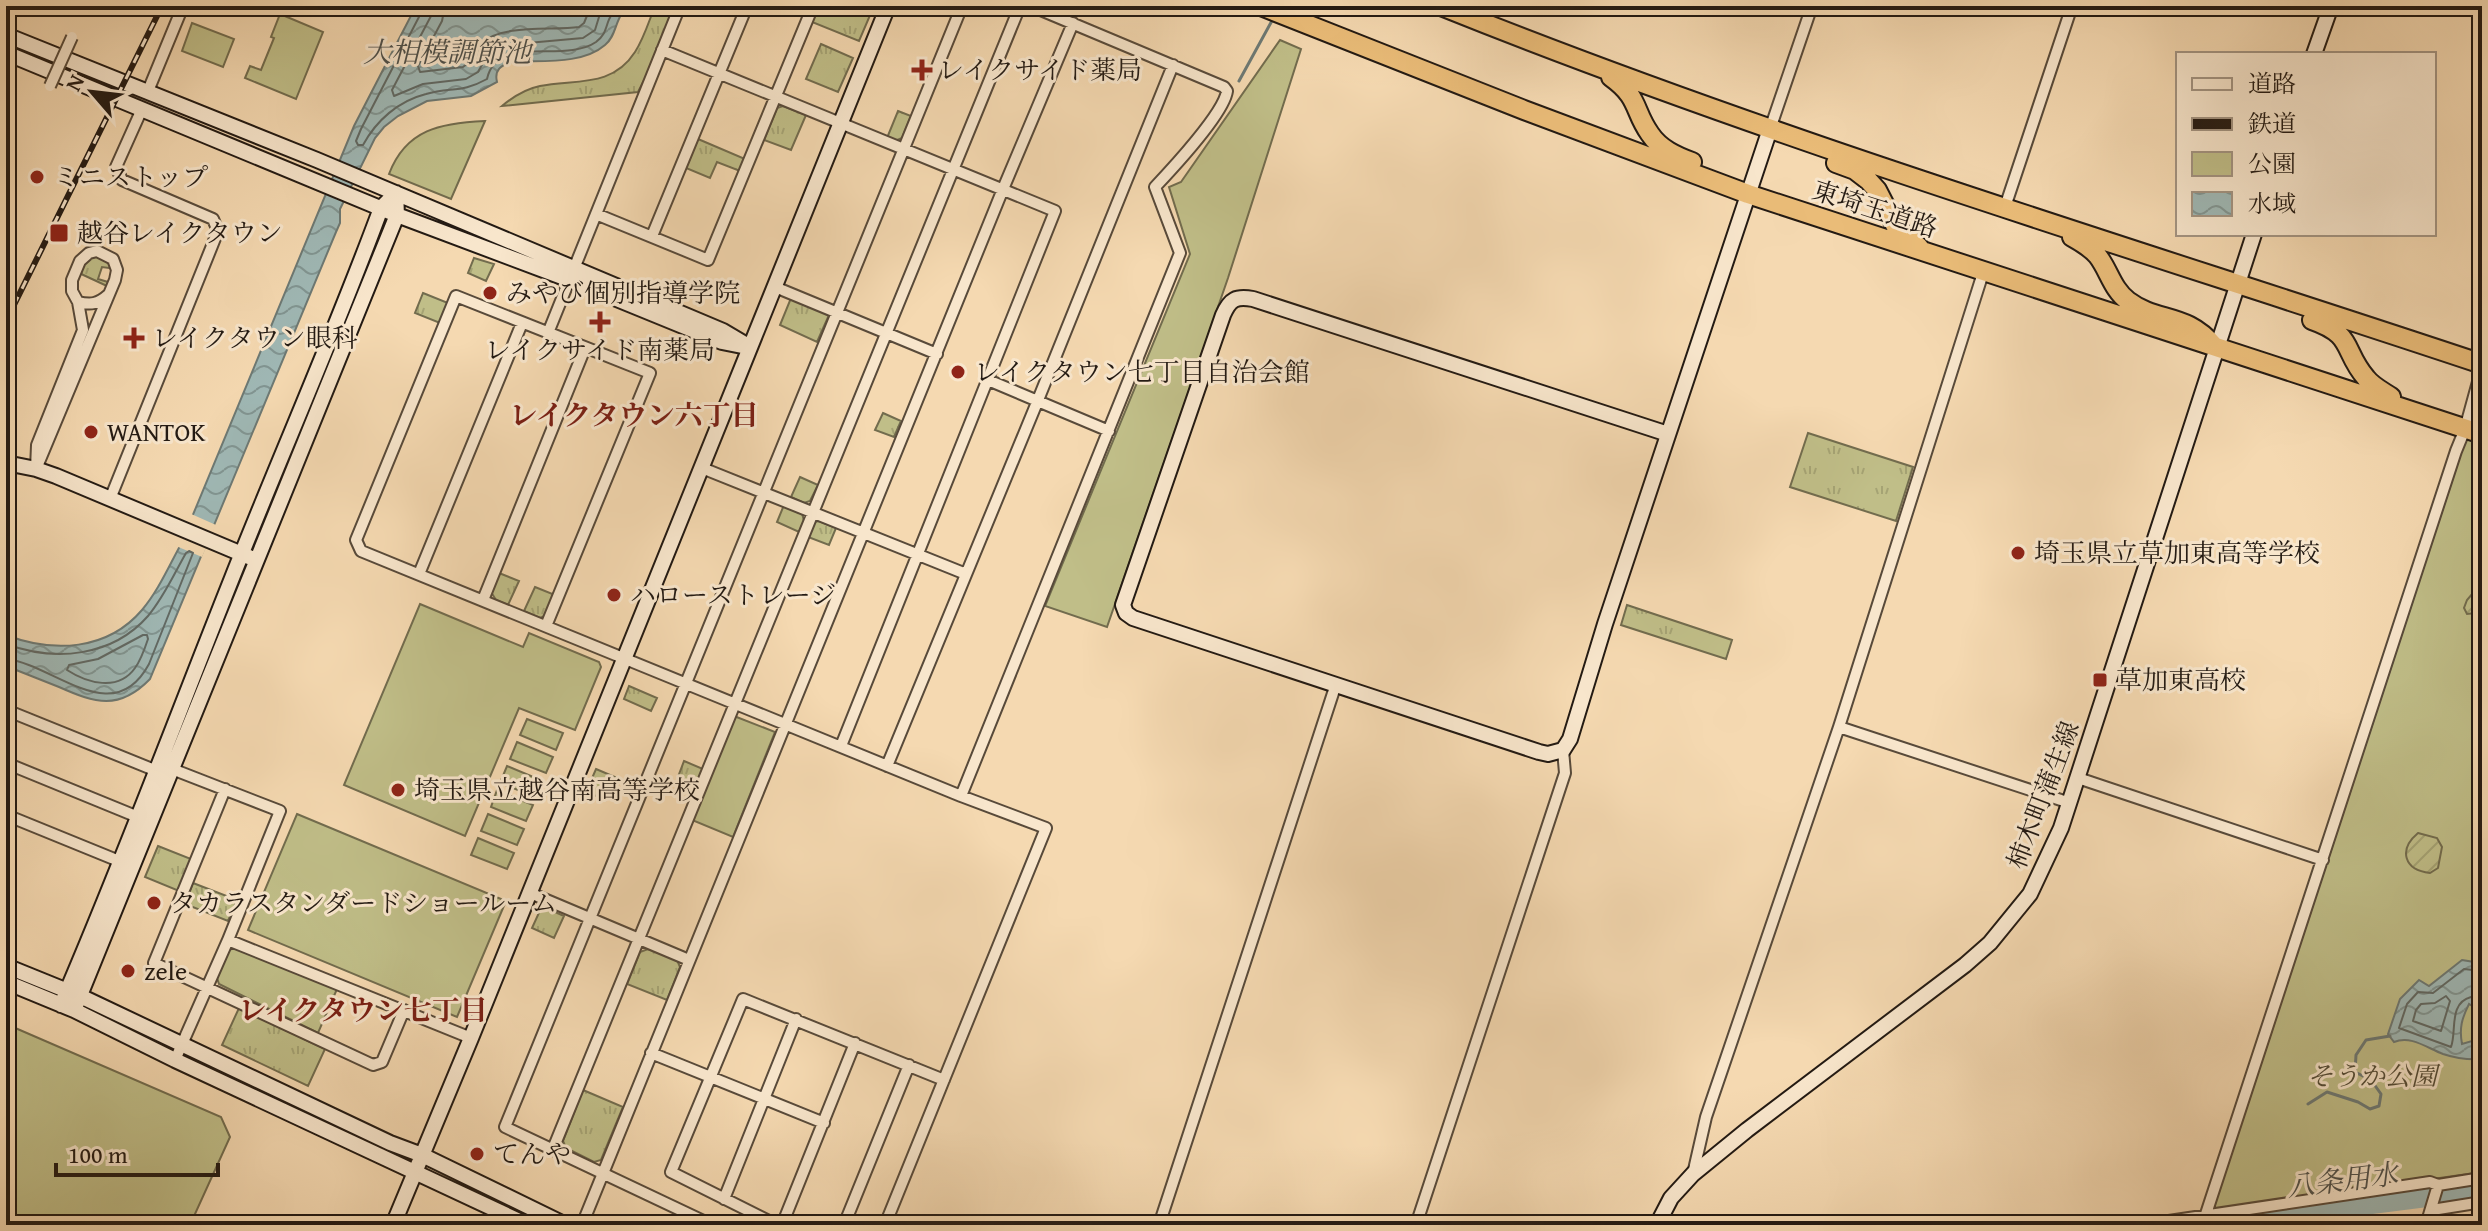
<svg xmlns="http://www.w3.org/2000/svg" width="2488" height="1231" viewBox="0 0 2488 1231" font-family="'Gentium Book Plus','Noto Serif JP',serif">
  <defs>
    <pattern id="grass-tufts" width="24" height="20" patternUnits="userSpaceOnUse" patternTransform="scale(2)"><rect width="24" height="20" fill="#c0be88"/><path d="M3 7l-1-3M5 7V3M7 7l1-3M15 17l-1-3M17 17v-4M19 17l1-3" fill="none" stroke="#a5a374"/></pattern>
    <pattern id="garden-furrows" width="10" height="10" patternUnits="userSpaceOnUse" patternTransform="scale(2)"><rect width="10" height="10" fill="#c0be88"/><path d="M-1 1l2-2M0 10L10 0M9 11l2-2" fill="none" stroke="#a5a374"/></pattern>
    <pattern id="water-waves" width="16" height="10" patternUnits="userSpaceOnUse" patternTransform="scale(2)"><rect width="16" height="10" fill="#9fb8b5"/><path d="M0 5q4-4 8 0t8 0" fill="none" stroke="#819592"/></pattern>
  </defs>
  <rect width="100%" height="100%" fill="#f5d9b1"/>
  <filter id="stains"><feTurbulence type="fractalNoise" baseFrequency=".0025" numOctaves="4"/><feColorMatrix values="0 0 0 0 .2 0 0 0 0 .09 0 0 0 0 .02 0 0 0 .5 -.17"/></filter>
  <radialGradient id="worn" r=".72"><stop offset=".6" stop-color="#630" stop-opacity="0"/><stop offset="1" stop-color="#630" stop-opacity=".3"/></radialGradient>
  <path fill="url(#grass-tufts)" stroke="#726c4e" stroke-width="2" d="M655,6h21l-23,57 -15,29 -136,14c12,-10 23,-17 38,-20 35,-7 72,2 95,-34 9,-14 14,-31 20,-46z
    M818,6h56l-15,35 -47,-19z
    M821,44l32,14 -15,34 -32,-13z
    M783,106l23,9 -15,35 -27,-10 13,-32z
    M898,111l13,5 -9,22 -7,3 -8,-3z
    M698,139l47,20 -5,12 -23,-9 -7,16 -24,-10z
    M95,256l8,2 8,8 -2,2 -7,-1 -4,12 10,3 -1,4 -28,-13 8,-13z
    M474,258l20,6 -8,17 -18,-8z
    M423,293l25,10 -8,20 -25,-10z
    M791,298l38,17 -12,27 -37,-17z
    M883,413l18,8 -7,16 -19,-7z
    M1808,433l105,34 -17,54 -106,-34z
    M800,477l18,8 -8,16 -6,2 -13,-6z
    M784,505l18,8 2,8 -5,11 -22,-10z
    M819,521l17,7 -7,17 -21,-8 6,-15z
    M499,573l20,8 -11,24 -12,-5 -5,-8z
    M535,587l20,8 -8,20 -7,3 -16,-7z
    M1627,605l105,35 -6,19 -105,-34z
    M629,686l28,12 -6,13 -27,-12z
    M684,761l19,8 -7,16 -18,-8z
    M596,769l19,8 -9,23 -20,-8z
    M158,846l33,13 -12,32 -34,-14z
    M193,883l44,17 -9,21 -43,-17z
    M542,906l22,10 -10,22 -22,-10z
    M648,949l29,11 3,7 -13,33 -40,-16 13,-32z
    M239,1008l86,41 -17,37 -86,-41z
    M583,1090l40,17 -22,53 -7,2 -28,-14 -3,-7z"/>
  <path fill="#c0be88" stroke="#726c4e" stroke-width="2" d="M280,14l43,18 -27,67 -51,-21 5,-12 11,4 13,-32 -3,-1z
    M192,23l42,16 -11,28 -41,-16z
    M1280,40l21,9 -73,229 -121,349 -62,-21 145,-352 -21,-67 12,-5z
    M485,121l-34,78 -62,-25c17,-45 52,-51 96,-53z
    M2467,435l15,5v732l-269,38z
    M420,604l103,43 6,-14 70,29 2,5 -26,63 -56,-22 -54,128 -121,-51z
    M734,716l41,16 -42,105 -41,-17z
    M527,719l36,14 -7,17 -36,-15z
    M517,742l36,15 -7,16 -36,-14z
    M507,766l36,15 -7,16 -36,-14z
    M497,790l36,15 -7,16 -35,-14z
    M297,814l209,87 -49,116 -209,-87z
    M488,814l36,15 -7,16 -36,-14z
    M478,838l36,15 -7,16 -36,-14z
    M234,948l103,41 -19,44 -99,-49 -2,-6 12,-28z
    M6,1024l215,93 9,20 -40,88h-153l-31,-10z"/>
  <path fill="url(#garden-furrows)" stroke="#726c4e" stroke-width="2" d="M2478,587l4,3v17l-6,6 -9,1 -3,-6 3,-8z
    M2418,833l19,5 5,9 -4,21 -8,5c-26,-3 -32,-23 -12,-40z"/>
  <path fill="url(#water-waves)" stroke="#6d7974" stroke-width="2" d="M416,6h217c-19,5 -14,28 -28,39 -23,20 -64,15 -93,17 -11,3 -18,8 -15,20l-26,14 -44,5 -29,15 -14,11 -9,11 -35,71v14l-4,9 -186,447c-31,32 -55,24 -91,8 -18,-7 -35,-14 -53,-21v-31c47,18 101,16 136,-25 16,-19 26,-42 38,-64l174,-420z
    M2462,960l18,3 2,3v46l-13,-8c-7,14 -10,24 -7,40l20,-6v21c-13,1 -27,-1 -39,-5 -16,-6 -32,-19 -49,-12l-6,-8 12,-35 19,-19 10,6z"/>
  <path fill="#f5d9b1" d="M189,513l27,12 -14,32 -26,-11z"/>
  <g fill="none" stroke-linecap="round" stroke-linejoin="round">
    <path stroke="#616964" stroke-width="2" d="M422,6l-1,7 -60,116 -5,12 2,4h5c13,-24 35,-44 63,-51 25,-7 36,-1 61,-15 10,-46 77,-15 109,-37 8,-6 9,-11 12,-20 2,-6 6,-11 9,-16
      M432,6l-1,10 -39,74 2,6 29,-12 43,-5 12,-7 11,-20 17,-7 77,-7 12,-8 4,-13 7,-11
      M445,6l-3,15 -24,45 2,6 43,-5c9,-6 11,-18 20,-25 21,-18 69,-11 96,-15l5,-4 7,-17
      M143,635h4l1,4c-3,9 -7,21 -13,29 -17,24 -48,15 -68,2l2,-5 29,-6z
      M6,644c49,18 106,13 142,-28 16,-19 26,-42 38,-63l3,-2 4,2 -44,111c-36,67 -95,0 -143,-5
      M2482,971l-18,-2 -31,24 -15,-1 -11,12 -8,24 52,19c6,-15 -3,-44 20,-50l11,5
      M2446,996l4,5 -9,30 -28,-10 3,-11 5,-6 14,-1z"/>
    <path stroke="#6d7974" stroke-width="3" d="M1239,81l35,-64
      M2308,1104l19,-12 31,10 12,7 9,-3 2,-12 -10,-14 -16,-8 1,-17 10,-15 24,-4"/>
    <path stroke="#9fb8b5" stroke-width="20" d="M2208,1225l274,-35"/>
    <g stroke="#584a3a" stroke-width="14">
      <path id="street" d="M662,50l393,161 -214,535
        M148,91l35,-85
        M1770,129l42,-123
        M2005,207l67,-201
        M596,214l112,46 105,-254
        M652,236l95,-230
        M97,251l16,8 4,11 -2,10 -79,189 1,-24 46,-115 -5,-28 -6,-11v-11l8,-19 9,-8z
        M775,287l162,67
        M78,302c13,3 20,2 30,-7
        M548,333l132,-327
        M988,380l121,51
        M702,468l264,106
        M110,499l108,-268 -5,-12 -91,-39 -6,-13 26,-58
        M419,574l103,-251
        M483,600l102,-252
        M546,626l104,-253 -194,-77 -100,244 5,11 600,245 85,32 -161,397
        M6,710l151,61
        M1839,727l231,76
        M6,763l132,54
        M887,766l151,-366 135,-335
        M172,769l108,42 -52,129 243,98
        M2078,778l245,82
        M225,789l-71,174 219,102 9,-3 22,-52
        M961,796l219,-543 -25,-66c17,-18 69,-74 72,-96l-3,-4 -193,-81
        M6,815l113,46
        M530,893l159,67
        M651,1053l173,70
        M175,1060l53,-120
        M553,1149l467,-1143
        M1693,1174l13,-57 133,-390 144,-454
        M724,1199l72,-180
        M2432,1210l50,-8
        M2205,1217l251,-766 9,-22 17,-62
        M582,1225l421,-1036 70,-166
        M712,1225l-207,-98 457,-1121
        M777,1225l-106,-53 72,-173 201,81
        M782,1225l73,-182
        M844,1225l65,-160
        M1159,1225l177,-541
        M1416,1225l149,-452 -2,-23
        M2142,1225l288,-43 8,3 44,-7
        M2426,1225l12,-40"/>
    </g>
    <g stroke="#231a13" stroke-width="18">
      <path id="secondary" d="M6,35l311,125 406,171 27,16
        M6,53l391,162 173,65 152,62 20,4
        M2314,54l17,-48
        M1668,434l-415,-135c-17,-3 -23,0 -30,16l-100,290 3,8 7,5 406,134 9,2 15,-4 7,-11 35,-115 165,-495
        M6,463l30,6 20,7 193,81
        M6,966l74,30 310,147 32,12 144,70
        M6,982l68,28 101,50 353,165
        M61,1005c61,-141 114,-284 171,-427 49,-124 103,-245 149,-370l15,-15
        M74,1010l323,-795 -1,-22
        M393,1225l78,-187 417,-1032
        M1657,1225l14,-27 22,-24 54,-44 218,-165 25,-22 40,-49 31,-66 193,-594"/>
    </g>
    <g stroke="#231a13" stroke-width="22">
      <path id="highway" d="M1261,6l263,104 224,84 734,240
        M1441,6c341,137 693,242 1041,358
        M1611,77c29,21 22,33 39,57 10,15 26,22 42,28
        M1836,163l19,7 13,10 9,10 19,37 23,20
        M2072,237c9,5 18,10 25,18 12,15 15,34 31,46 29,22 58,11 86,45
        M2312,320c43,15 30,30 54,58 6,8 16,13 25,19"/>
    </g>
    <use href="#street" stroke="#f8e6cc" stroke-width="10"/>
    <use href="#secondary" stroke="#f8e6cc" stroke-width="14"/>
    <use href="#highway" stroke="#eabc78" stroke-width="18"/>
    <g stroke="#231a13" stroke-width="6">
      <path id="rail" d="M6,321l156,-315"/>
    </g>
    <use href="#rail" stroke="#f8e6cc" stroke-width="3" stroke-dasharray="9" stroke-linecap="butt"/>
    <g stroke="#584a3a" stroke-width="14" stroke-linecap="butt">
      <path id="street-bridge" d="M50,86l22,-49"/>
    </g>
    <use href="#street-bridge" stroke="#f8e6cc" stroke-width="10"/>
  </g>
  <g fill="#8f2418" stroke="#f8e6cc" stroke-width="3">
    <path d="M918 58h8v8h8v8h-8v8h-8v-8h-8v-8h8z"/>
    <circle cx="37" cy="177" r="8"/>
    <rect x="49" y="223" width="20" height="20" rx="4"/>
    <circle cx="490" cy="293" r="8"/>
    <path d="M596 310h8v8h8v8h-8v8h-8v-8h-8v-8h8z"/>
    <path d="M130 326h8v8h8v8h-8v8h-8v-8h-8v-8h8z"/>
    <circle cx="958" cy="372" r="8"/>
    <circle cx="91" cy="432" r="8"/>
    <circle cx="2018" cy="553" r="8"/>
    <circle cx="614" cy="595" r="8"/>
    <rect x="2092" y="672" width="16" height="16" rx="4"/>
    <circle cx="398" cy="790" r="8"/>
    <circle cx="154" cy="903" r="8"/>
    <circle cx="128" cy="971" r="8"/>
    <circle cx="477" cy="1154" r="8"/>
  </g>
  <g text-anchor="middle" stroke-width="6" stroke-linejoin="round" paint-order="stroke">
    <g font-size="26" fill="#231a13" stroke="#f8e6cc" text-anchor="start">
      <text x="938" y="79">レイクサイド薬局</text>
      <text x="53" y="186">ミニストップ</text>
      <text x="77" y="242">越谷レイクタウン</text>
      <text x="506" y="302">みやび個別指導学院</text>
      <text x="152" y="347">レイクタウン眼科</text>
      <text x="600" y="359" text-anchor="middle">レイクサイド南薬局</text>
      <text x="974" y="381">レイクタウン七丁目自治会館</text>
      <text x="107" y="441">WANTOK</text>
      <text x="2034" y="562">埼玉県立草加東高等学校</text>
      <text x="630" y="604">ハローストレージ</text>
      <text x="2116" y="689">草加東高校</text>
      <text x="414" y="799">埼玉県立越谷南高等学校</text>
      <text x="170" y="912">タカラスタンダードショールーム</text>
      <text x="144" y="980">zele</text>
      <text x="493" y="1163">てんや</text>
    </g>
    <g font-size="26" fill="#231a13" stroke="#f8e6cc">
      <text transform="translate(1875 209) rotate(18)" y="9">東埼玉道路</text>
      <text transform="translate(2043 795) rotate(-69)" y="9">柿木町蒲生線</text>
    </g>
    <g font-size="26" font-style="italic" fill="#524b36" stroke="#f8e6cc">
      <text x="2372" y="1085">そうか公園</text>
    </g>
    <g font-size="28" font-style="italic" fill="#4e514c" stroke="#f8e6cc">
      <text x="447" y="62">大相模調節池</text>
      <text transform="translate(2342 1180) rotate(-7)" y="10">八条用水</text>
    </g>
    <g font-size="28" font-weight="bold" fill="#7a1f14" stroke="#f8e6cc">
      <text x="634" y="425">レイクタウン六丁目</text>
      <text x="363" y="1020">レイクタウン七丁目</text>
    </g>
  </g>
  <rect width="2488" height="1231" fill="none" stroke="#f5d9b1" stroke-width="32"/>
  <rect x="8" y="8" width="2472" height="1215" fill="none" stroke="#231a13" stroke-width="4"/>
  <rect x="16" y="16" width="2456" height="1199" fill="none" stroke="#231a13" stroke-width="2"/>
  <rect x="2176" y="52" width="260" height="184" fill="#f8e6cc" stroke="#a39482" stroke-width="2"/>
  <rect x="2192" y="78" width="40" height="12" fill="#f8e6cc" stroke="#a39482" stroke-width="2"/>
  <text x="2248" y="92" font-size="24" fill="#231a13">道路</text>
  <rect x="2192" y="118" width="40" height="12" fill="#231a13" stroke="#a39482" stroke-width="2"/>
  <text x="2248" y="132" font-size="24" fill="#231a13">鉄道</text>
  <rect x="2192" y="152" width="40" height="24" fill="#c0be88" stroke="#a39482" stroke-width="2"/>
  <text x="2248" y="172" font-size="24" fill="#231a13">公園</text>
  <rect x="2192" y="192" width="40" height="24" fill="url(#water-waves)" stroke="#a39482" stroke-width="2"/>
  <text x="2248" y="212" font-size="24" fill="#231a13">水域</text>
  <g transform="translate(92 92) rotate(298)" stroke="#f8e6cc" stroke-width="6" paint-order="stroke">
  <path d="M0-6L14 30L0 20L-14 30Z" fill="#231a13"/>
  <text y="-12" font-size="22" font-weight="bold" text-anchor="middle" fill="#231a13">N</text>
  </g>
  <path d="M56 1163v12h162v-12" fill="none" stroke="#231a13" stroke-width="4"/>
  <text x="68" y="1163" font-size="24" fill="#231a13" stroke="#f8e6cc" stroke-width="6" paint-order="stroke">100 m</text>
  <rect width="100%" height="100%" filter="url(#stains)"/>
  <rect width="100%" height="100%" fill="url(#worn)"/>
</svg>
